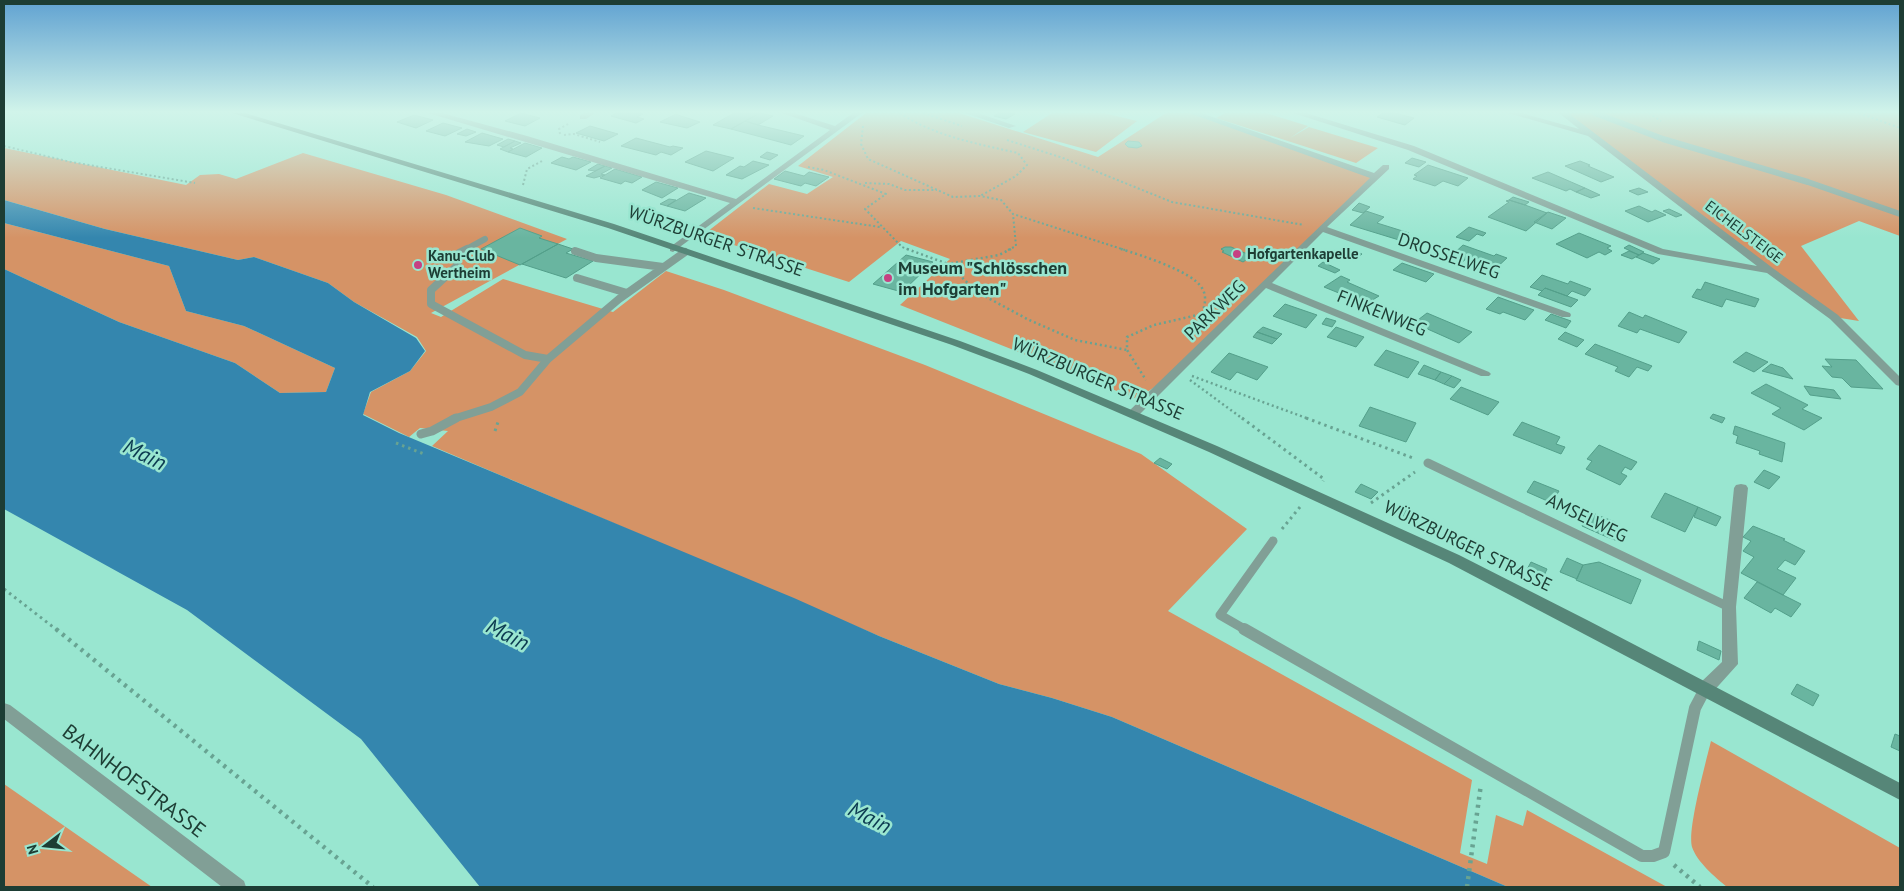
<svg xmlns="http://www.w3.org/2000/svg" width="1904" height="891" viewBox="0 0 1904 891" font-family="'PT Sans',sans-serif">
  <rect width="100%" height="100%" fill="#99e6d0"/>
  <path fill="#d59366" d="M866,113h93l139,44 68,-44h27l183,64 -198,194 -41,28 -237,-94 50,-46 -49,-18 -52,41 -146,-47 66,-51 38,10 26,-17 -35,-11z
    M1052,113h52l33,8 -41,31 -73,-20z
    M1225,113h41l42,13 -18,12 19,-11 69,21 -22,15 -140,-45z
    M1563,113h337v123l-41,-15 -58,25 58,75 -25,-4z
    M4,148l182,37 14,-10 19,-1 17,5 67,-26 143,42 121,44 -136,74 10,4 62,-38 110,33 53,-41 58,19 201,75 216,89 106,75 -79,82 304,169 -12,73 27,11 9,-49 27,11 4,-16 140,77h-159l-396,-170 -60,-19 -53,-14 -120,-48 -447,-190 16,-15 -28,-3 -11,9 -46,-23 8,-22 39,-21 16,-20 -9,-14 -63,-35 -26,-19 -74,-26 -16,3 -133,-31 -101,-29z
    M4,223l165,43 17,45 58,15 91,42 -9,24 -46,1 -45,-30 -116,-41 -115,-53z
    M1711,741l189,107v39h-173c-12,-10 -30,-25 -35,-40 -5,-17 14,-85 19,-106z
    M4,784l148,103h-148z"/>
  <path fill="#3486ae" d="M4,200l101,29 133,31 16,-3 74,26 26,19 62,36 9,13 -15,20 -40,21 -7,23 36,18 395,165 85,38 120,48 53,14 60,19 396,170h-1028l-119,-148 -174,-129 -183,-101v-240l115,53 116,41 45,30 46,-1 9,-24 -91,-42 -58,-15 -17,-45 -165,-43z"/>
  <path fill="#69b5a0" stroke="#539f8a" d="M521,113l19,5 -15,8 -20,-5z
    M616,113h22l5,1 -6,3 7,2 -8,4 -25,-7z
    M734,113h26l-29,16 -18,-4z
    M760,113l13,3 -15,9 -13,-4z
    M999,113h13l3,1 -9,5 -12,-3z
    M1383,113h12l19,5 -9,7 -28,-8z
    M676,114l5,2 19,6 -13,6 -27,-6z
    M414,115l19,5 -17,8 -19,-6z
    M745,121l13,4 46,11 -13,9 -60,-16z
    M443,123l19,5 -17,8 -19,-5z
    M590,126l28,8 -14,7 -28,-8z
    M467,129l9,3 -10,4 -9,-2z
    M482,133l21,6 -14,7 -24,-4z
    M636,138l34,9 3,-1 10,2 -12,7 -10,-3 -5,3 -35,-9z
    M508,139l7,2 -11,6 -7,-2z
    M515,141l6,2 -11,5 3,1 -5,3 -8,-3z
    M1128,141l11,1 3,4 -5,2 -9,-1 -3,-3z
    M525,143l17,5 -16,9 -18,-5z
    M706,151l28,7 -21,13 -28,-9z
    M767,152l11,3 -8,5 -10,-3z
    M562,157l7,2 4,-2 18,5 -15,8 -25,-7z
    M1412,158l14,4 -7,5 -14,-4z
    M753,161l16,4 -27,14 -16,-4 14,-9 4,1z
    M1580,161l10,4 -2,1 26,11 -13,5 -36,-16z
    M598,164l7,2 -10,5 -7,-1z
    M1428,165l40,13 -10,8 -15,-5 -8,5 -22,-7 4,-3 -3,-1z
    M605,166l7,2 -11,6 4,1 -11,3 -8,-2z
    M615,169l27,8 -10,6 -7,-2 -4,3 -21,-6z
    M785,171l19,5 5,-4 20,5 -13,9 -11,-3 -4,3 -27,-7z
    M1548,172l37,16 -9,4 -6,-3 -4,2 -34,-13z
    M656,182l22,6 -16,10 -20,-8z
    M1585,188l15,7 -9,3 -15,-6z
    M1639,188l9,4 -10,3 -9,-4z
    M689,193l17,5 -21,13 -18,-5z
    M1513,197l16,5 -4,3 -16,-5z
    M669,199l7,1 -9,6 -7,-2z
    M1509,200l16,5 22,8 -21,18 -38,-14 21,-15 -3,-1z
    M1359,203l11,4 -7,6 -11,-3z
    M1639,206l13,6 3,-2 11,5 -18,7 -23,-11z
    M1669,209l13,6 -6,2 -13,-6z
    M1366,211l18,6 -7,6 32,10 -10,7 -49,-15z
    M1548,212l18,6 -14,11 -18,-7z
    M1469,227l17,6 -3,3 -6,-2 -8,7 -13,-4z
    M520,228l22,8 -3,2 19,6 -38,21 -39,-16z
    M1579,233l32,13 -4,2 5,3 -7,4 -6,-3 -12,6 -31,-14z
    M558,244l15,5 -7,4 27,8 -27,17 -44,-14z
    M1463,245l31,11 2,-2 11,4 -12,11 -29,-10 -5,4 -13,-4z
    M1629,245l15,7 -5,3 -15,-7z
    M1225,247h6l21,9 -9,6 -21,-10 2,-1 -3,-2z
    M1346,248l16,6 -8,6 -15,-6z
    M1629,251l10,4 -7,4 -11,-4z
    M1643,253l17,6 -7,5 -17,-7z
    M906,255l27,7 -31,30 -29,-8z
    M1323,262l17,8 -5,3 -17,-7z
    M1402,263l32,11 -8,8 -33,-12z
    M1542,275l26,9 2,-3 21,8 -6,7 -13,-5 -5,5 -22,-8 -3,3 -12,-4z
    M1341,276l9,4 -3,2 32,14 -13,8 -42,-17z
    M1705,282l54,17 -4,8 -29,-8 -4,8 -30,-10 5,-8 4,1z
    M1545,288l33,12 -7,7 -33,-12z
    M1498,297l36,13 -9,10 -22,-8 -3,2 -14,-5z
    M1285,304l32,11 -11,13 -33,-12z
    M1629,312l14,6 2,-3 42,17 -8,11 -39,-14 -3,4 -19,-7z
    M1427,313l45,19 -13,11 -45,-20z
    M1551,314l20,7 -5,7 -21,-8z
    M1326,318l10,3 -4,6 -10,-3z
    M1263,327l19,7 -5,5 -20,-7z
    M1336,327l28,10 -8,10 -29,-10z
    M1257,332l20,7 -5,5 -19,-7z
    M1565,332l19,8 -7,7 -19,-8z
    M1595,344l57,22 -4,5 -11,-4 -8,10 -14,-6 3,-4 -33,-13z
    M1386,350l33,12 -11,16 -34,-13z
    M1746,352l22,10 -14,10 -21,-10z
    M1229,353l39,14 -11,13 -20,-8 -7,8 -19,-8z
    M1825,359l31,1 27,29 -32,-2 -9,-9 -10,-1 -10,-11 10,1z
    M1771,364l12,4 10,11 -31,-8z
    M1424,365l17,7 -6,8 -17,-6z
    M1441,372l11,4 -8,8 -9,-4z
    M1452,376l9,4 -7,8 -10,-4z
    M1766,384l42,21 -6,4 20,9 -18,12 -32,-16 9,-6 -30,-15z
    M1804,386l30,4 7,9 -31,-4z
    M1461,387l38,15 -11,13 -38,-16z
    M1370,407l46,16 -10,19 -47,-16z
    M1713,414l12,4 -3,5 -12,-5z
    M1522,422l38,15 -4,7 9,3 -4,7 -48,-19z
    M1735,426l50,17 -3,19 -23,-8 1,-3 -24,-8 2,-7 -5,-2z
    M1599,445l38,17 -6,8 -6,-3 -4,6 6,3 -7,9 -34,-16 6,-8 -5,-2z
    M1160,458l12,6 -5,5 -13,-6z
    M1764,470l16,7 -11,12 -15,-7z
    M1534,481l25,10 -7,12 -25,-11z
    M1361,484l17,8 -7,7 -16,-7z
    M1665,493l33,14 -13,25 -34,-15z
    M1698,507l23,10 -5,9 -22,-9z
    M1405,508l12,5 -4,7 -12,-5z
    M1590,512l25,10 -8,15 -25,-11z
    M1613,525l15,6 -5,12 -16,-6z
    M1753,526l32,13 -2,1 22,11 -10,14 -10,-5 -8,9 19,9 -13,17 -42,-22 13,-16 -11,-6 8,-10 -8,-4z
    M1567,558l16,7 -6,14 -17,-7z
    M1531,562l16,7 -5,11 -17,-7z
    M1599,562l42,18 -10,24 -55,-24 7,-15z
    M1757,582l44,22 -10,13 -16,-9 -4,5 -27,-15z
    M1699,641l22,10 -2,9 -22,-10z
    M1797,684l22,11 -6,11 -22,-12z
    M1895,734l5,2v15l-9,-4z"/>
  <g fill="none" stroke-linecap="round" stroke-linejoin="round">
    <path stroke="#68a392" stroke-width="2" stroke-dasharray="2 2.5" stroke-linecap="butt" d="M900,113c34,23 78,31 118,40l9,12 -11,11 -36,20
      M923,113l39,13
      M1649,113l12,8
      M1859,113l41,15
      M863,126l-2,18 7,15 85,38 27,-1 21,4 12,14 112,36
      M560,134l-1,-5 11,-6
      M564,135l10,-1 26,8
      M1007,140l56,18 109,44 132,23
      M4,146l67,16 124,21
      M808,167l16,3 62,24 -21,15 37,38 8,3
      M865,183l24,1 16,6h32
      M523,185l4,-16 17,-9
      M753,208l127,19
      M1008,250l8,-4 -3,-32"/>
    <path stroke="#68a392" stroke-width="2.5" stroke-dasharray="2 3" stroke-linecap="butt" d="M907,249l41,15
      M1011,249l-12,6 -51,9 29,28 52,28 46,20 52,10
      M1121,249c19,6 71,22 81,39 5,8 3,17 0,26l-48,11 -27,12v13l19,30
      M1192,376l117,43
      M1190,380l53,39"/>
    <path stroke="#68a392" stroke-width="3" stroke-dasharray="2.5 4" stroke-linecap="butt" d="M1242,418l82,61 -1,2
      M1306,418l107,40
      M495,431l4,-12
      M396,443l28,11
      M1371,503l44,-31
      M1282,529l18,-22
      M4,589l53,41"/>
    <path stroke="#68a392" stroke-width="4.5" stroke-dasharray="3 5" stroke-linecap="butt" d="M56,629l317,258
      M1674,865l26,22
      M1467,887l14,-103"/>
    <path stroke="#819f96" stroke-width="6" d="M1595,113l68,26 145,43 92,32
      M465,250l20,-11"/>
    <path stroke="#819f96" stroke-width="8" d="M467,249l-8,4 -2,13 -26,24v14l94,51 23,4 71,-60 66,-47
      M575,251l21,7 67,9
      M577,278l50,15
      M453,419l38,-12 29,-15 28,-33"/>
    <path stroke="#819f96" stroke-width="9" d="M421,434l11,-3 24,-13
      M1428,463l301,144
      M1246,630l-26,-15 53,-74"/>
    <path stroke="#819f96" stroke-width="12" d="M1244,629l398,227h11l11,-4 31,-144 10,-19"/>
    <path fill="#819f96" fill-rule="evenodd" d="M428,113h14l85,23 209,63 94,-69 -48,-17h12l41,13 18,-13h9l-189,139 -3,-1v-4l60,-44z
      M585,113h10l-9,6h-6v-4z
      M965,113h13l38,13 -7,2z
      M1189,113h12l173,60 9,-8h6v4l-62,58 243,86 1,2 -1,2h-8l-239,-85 -51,51 217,89 2,2 -2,2h-8l-215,-88 -129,129h-8l-2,-3 2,-3 241,-233z
      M1293,113h13l108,33 249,103 94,17 -169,-130 -80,-23h13l58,16 -20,-16h9l206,156 64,46 62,62v9l-4,-1 -66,-66 -63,-46 -109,-19 -250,-104z
      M1741,484l5,1 2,3 -12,119 2,57 -27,30 -6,2 -6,-2 -2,-5 2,-5 23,-22v-55l12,-119 2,-3z
      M4,703l6,2 234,176 2,6h-24l-218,-168z"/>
    <path fill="#568678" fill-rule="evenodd" d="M232,113h13l369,111 346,117 77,29 180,76 242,109 130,66 311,162v17l-451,-237 -240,-111 -180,-78 -77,-29 -344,-117z"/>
  </g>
  <linearGradient id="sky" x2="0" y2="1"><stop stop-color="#60a2d1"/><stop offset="0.47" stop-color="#d1f4ea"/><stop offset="1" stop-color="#d1f4ea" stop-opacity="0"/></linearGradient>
  <rect width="1904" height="238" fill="url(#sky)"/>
  <g fill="#c64182" stroke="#99e6d0" stroke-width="2">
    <circle cx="1237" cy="254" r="5"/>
    <circle cx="418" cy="265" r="5"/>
    <circle cx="888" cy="278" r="5"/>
  </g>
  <g text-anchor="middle" stroke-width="5" stroke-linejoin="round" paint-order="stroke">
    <g font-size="15" fill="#1d3d34" stroke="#99e6d0">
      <text transform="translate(1744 232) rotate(37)" y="5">EICHELSTEIGE</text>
    </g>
    <g font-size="15" font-weight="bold" fill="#1d3d34" stroke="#99e6d0" text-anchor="start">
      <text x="1247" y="259">Hofgartenkapelle</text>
      <text x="428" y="261">Kanu-Club<tspan x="428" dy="17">Wertheim</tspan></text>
    </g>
    <g font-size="18" fill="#1d3d34" stroke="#99e6d0">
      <text transform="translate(716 241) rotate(19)" y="6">WÜRZBURGER STRASSE</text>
      <text transform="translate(1449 256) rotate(19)" y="6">DROSSELWEG</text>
      <text transform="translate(1215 310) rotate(-44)" y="6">PARKWEG</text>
      <text transform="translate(1382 313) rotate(22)" y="6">FINKENWEG</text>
      <text transform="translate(1098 379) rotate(23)" y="6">WÜRZBURGER STRASSE</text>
      <text transform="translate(1587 518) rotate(26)" y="6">AMSELWEG</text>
      <text transform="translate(1468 546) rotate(26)" y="6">WÜRZBURGER STRASSE</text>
    </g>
    <g font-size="18" font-weight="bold" fill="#1d3d34" stroke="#99e6d0" text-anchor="start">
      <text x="898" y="274">Museum "Schlösschen<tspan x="898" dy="21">im Hofgarten"</tspan></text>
    </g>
    <g font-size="21" fill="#1d3d34" stroke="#99e6d0">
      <text transform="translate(134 781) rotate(37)" y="7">BAHNHOFSTRASSE</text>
    </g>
    <g font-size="22" font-style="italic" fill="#0c3b51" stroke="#99e6d0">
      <text transform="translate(145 454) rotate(26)" y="8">Main</text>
      <text transform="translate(508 634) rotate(27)" y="8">Main</text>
      <text transform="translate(870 817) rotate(27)" y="8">Main</text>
    </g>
  </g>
  <rect width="1904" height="891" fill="none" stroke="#1d3d34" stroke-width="10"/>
  <g transform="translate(45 846) rotate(254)" stroke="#99e6d0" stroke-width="4" paint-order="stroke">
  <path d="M0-4L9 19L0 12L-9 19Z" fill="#1d3d34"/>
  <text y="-8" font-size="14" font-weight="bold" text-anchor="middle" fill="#1d3d34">N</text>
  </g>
</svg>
